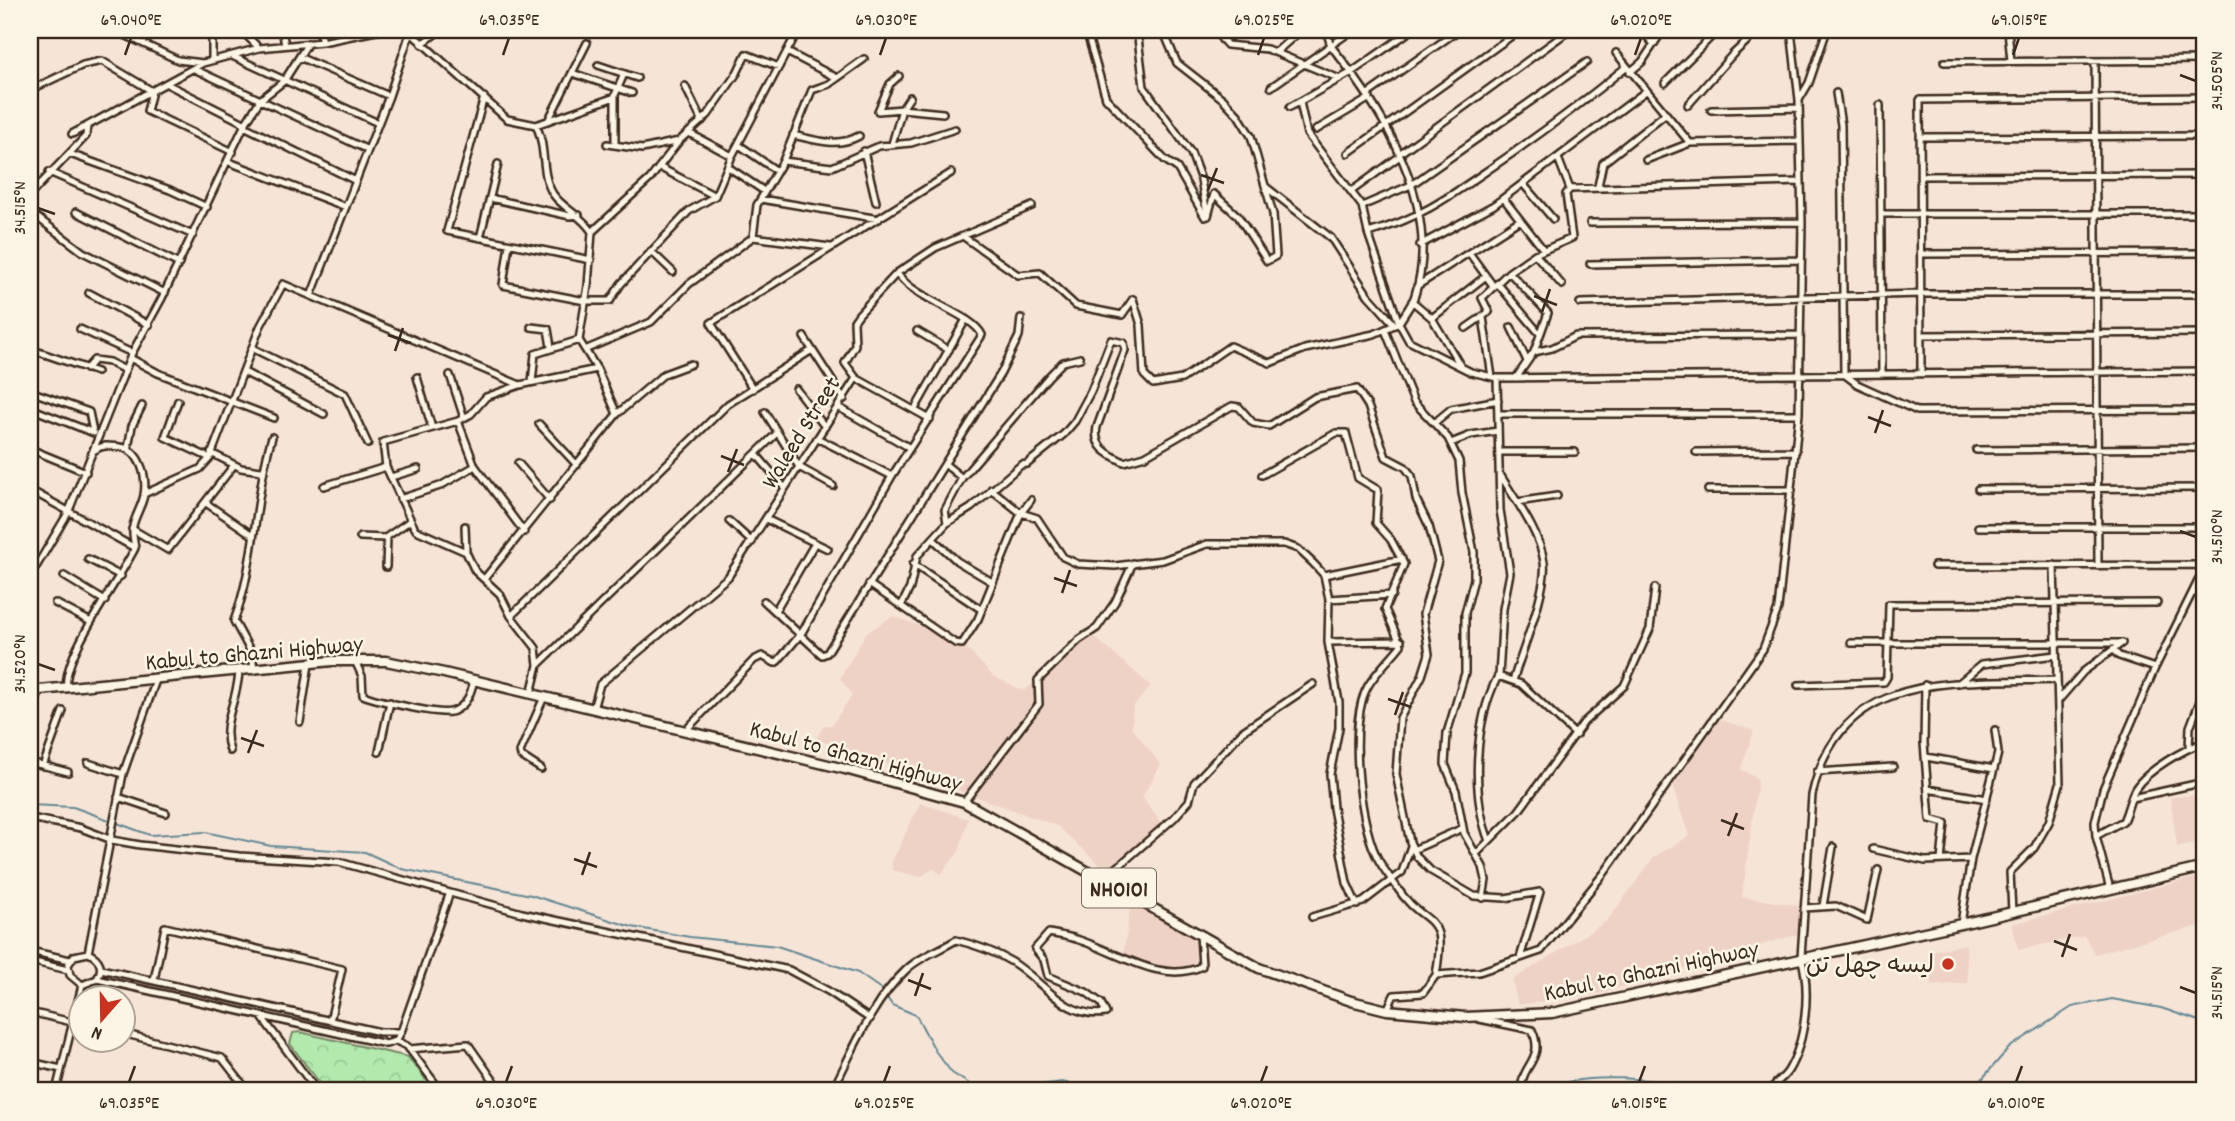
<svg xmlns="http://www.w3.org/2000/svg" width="2235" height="1121" viewBox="0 0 2235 1121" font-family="Dekko,'Playpen Sans Arabic',sans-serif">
  <defs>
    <pattern id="park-crowns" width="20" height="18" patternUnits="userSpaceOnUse" patternTransform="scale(1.75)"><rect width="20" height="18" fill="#b2eaae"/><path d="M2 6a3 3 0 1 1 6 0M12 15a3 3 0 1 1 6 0" fill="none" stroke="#9ac995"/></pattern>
  </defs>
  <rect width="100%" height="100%" fill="#f6e5d7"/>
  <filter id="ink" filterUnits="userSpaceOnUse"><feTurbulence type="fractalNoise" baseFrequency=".0143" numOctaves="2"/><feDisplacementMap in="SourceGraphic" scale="14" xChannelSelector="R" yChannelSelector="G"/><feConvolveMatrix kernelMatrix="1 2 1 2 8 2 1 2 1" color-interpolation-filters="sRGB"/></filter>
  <g filter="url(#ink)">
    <path fill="#efd2c6" d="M893,616l67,25 33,35 31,15 66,-58 61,53 -18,21 -1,21 29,37 -19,32 21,28 -50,52 -56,-51 -241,-87 8,-14h8l20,-30 -12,-17 26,-45z
      M1720,719l34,12 -13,38 17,10 -16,118 55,8 8,27 -203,61 -84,12 -6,-25 95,-59 47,-64 35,-21 -17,-51z
      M2198,795l4,15 3,-1v31l-28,7 -7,-50z
      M920,803l48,16 -9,33 -18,22 -8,-5 -13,8 -28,-7v-8z
      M2205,875v58l-2,-8 -108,29 -11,-18 -66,14 -6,-26z
      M1131,901l71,41 -11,30 -68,-16z
      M1966,944l2,39 -36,3 -5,-34z"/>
    <path fill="url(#park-crowns)" stroke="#768a66" stroke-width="2" d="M300,1032l108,25 27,34h-109l-36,-47 3,-11z"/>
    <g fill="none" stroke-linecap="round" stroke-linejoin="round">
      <path stroke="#658894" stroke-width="2" d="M30,805l43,2 39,14
        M117,823l33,12 55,-3 66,14 94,6 37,17 129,26 101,32 58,10 87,9 81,27 23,16 11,16 24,10 20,37 16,21 19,12 29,5 62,-8 40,9
        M1541,1091c48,-25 136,-7 189,0
        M1963,1091l12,-4 35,-40 62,-40 40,-8 49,9 44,15"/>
      <g stroke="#3b2a1e" stroke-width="10">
        <path id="minor" d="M114,30l64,30 25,3
          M241,30l18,18
          M282,30l3,15
          M319,30l3,12
          M1086,30l20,68 59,62 12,8 28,49 3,-1
          M1137,30l7,57 47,66 10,27 6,34
          M1163,30l14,33 46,36 15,16 13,21 22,78 3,42 -9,5 -29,-45 -24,-22 -6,22
          M1219,30l1,7 7,8 40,4 73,30
          M1326,30l5,16c52,64 112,162 84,249 -3,10 -11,19 -16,28l10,18 62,31 26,6 708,-7
          M1641,30l13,14
          M2008,30l3,31
          M411,33l96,86 29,6c11,22 4,49 17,69 10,15 29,21 39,38l-4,54 -9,54 18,29 20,45
          M1222,40l20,-10
          M422,44l18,-14
          M787,52l50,26
          M1276,52l25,-22
          M1616,53l74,90
          M232,56l146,67
          M299,57l90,39
          M212,60v-30
          M2095,61l3,505
          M1944,62l261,-2
          M598,65l39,13
          M194,69l174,81
          M1630,72l12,-10 21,-32
          M572,73l60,20
          M899,76l-9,8 -12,27 24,-2 41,4
          M1665,83l53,-53
          M167,84l79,40
          M685,86l17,35
          M1271,87l82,-57
          M30,90l53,-25 19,-4 50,30 -5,20 86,41
          M1836,93l5,32 3,249
          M1368,94l91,-64
          M484,97l-37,134 144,29
          M1799,100l10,-17 18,-53
          M1688,105l45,-51 26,-24
          M1880,105l2,268
          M1290,107l62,-35 60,-42
          M1711,110l88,-2
          M548,121l39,-78
          M536,125l79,-28
          M244,126l112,55
          M1316,130l54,-32
          M689,133l43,23
          M72,134l131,-71 56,-15 63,-6 59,-12
          M793,135c23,5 44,13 66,1
          M1920,137l285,-1
          M607,144l35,5 37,-8
          M892,144l10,-35 8,-12
          M615,145v-50l9,-21
          M739,145l38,26
          M864,151l12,51
          M1348,153l172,-123
          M70,154l100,36 37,17
          M1399,154l171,-124
          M1558,158l12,31
          M1646,160l44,-17 108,-2
          M783,161l29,-71 17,-6 35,-25
          M229,162l117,45
          M659,167l56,29
          M728,167l36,24
          M49,172l144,63
          M1920,176l285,-1
          M1524,185l29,34
          M1598,186l5,-23 62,-49
          M1266,187l65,51 37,57 27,30
          M1353,190l47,-34
          M30,195l56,-59 1,-10
          M490,198l80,18 9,-1
          M761,199l118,20
          M1504,199l39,50
          M1362,206l49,-21 176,-123
          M30,212l53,40 82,41
          M76,212l103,52
          M1882,214h323
          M1590,223l212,-1
          M592,232l58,-53 29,-38 29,-26 29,-42 9,-19 33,13
          M1368,233c51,-14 81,-36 123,-65 47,-32 91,-65 135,-101
          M753,237l77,10
          M964,237l54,38 22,-2 36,33 46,9 11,-16 8,26 3,50 9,9 29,-5 48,-33 40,17 35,-14 69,-15 25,-11 -31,-90 -6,-27 -55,-72 -7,-32
          M480,238l18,-74
          M509,244l-6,41 82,16h25l11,-17 68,-73 26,-15 17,-40 62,-118
          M1420,245l74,-40 152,-114
          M651,251l22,21
          M1470,254l24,33
          M1535,254l27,31
          M1921,254l284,-1
          M1590,264l211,-4
          M1509,272l39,41 -14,39
          M1498,284l42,50
          M1417,286l103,-66
          M89,293l60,32
          M311,296l78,-200 22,-66
          M1412,301l20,17 28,47
          M1580,303l341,-9h284
          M1483,317l9,60
          M1432,318l54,-42
          M531,327l17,2 3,18
          M1511,327l16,34
          M1466,328l23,-16 -7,-14 27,-26 26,-18 37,-16 -6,-44 4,-5 230,-7
          M80,329l52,24
          M1385,330l29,72 34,36 11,23 3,32 12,59v27l-9,34v60l-18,60 -2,31 11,27 8,42 19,34 3,13 -3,18
          M917,331l32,19
          M1921,335l284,-2
          M804,337l40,62
          M252,348l93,46 23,50
          M30,349l67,23
          M587,349l64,-27 38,-38 64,-47 4,-32 26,-44 49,6 47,-21 32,-3 44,-14
          M130,358l28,15 116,45
          M86,369l8,-9 15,2 16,8
          M244,372l80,42
          M1921,373l-1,-273 285,-3
          M1844,374l13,10 60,27 288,-1
          M450,375l14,43
          M417,377l15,51
          M856,378l74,41
          M1497,378l3,132 10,63 -7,36 -4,67
          M1516,378l18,-26 18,-4 24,-12 224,-1
          M532,382l3,-28 44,-14
          M753,389l-42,-66 240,-150
          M796,389l29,38
          M30,391l59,21 4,20
          M178,401l-13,36 45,21
          M838,407l72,41
          M30,408l64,25
          M915,409l50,-88
          M765,412l34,55 34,19
          M1498,414h301
          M458,421l17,45 49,66
          M1434,423l17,-14 47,-9
          M539,424l38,41
          M817,438l75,38
          M1451,443l20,-8 27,-4
          M128,448l4,-22 10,-20
          M30,449l56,23
          M1976,450l229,-2
          M1499,452h76
          M1696,452l100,-1
          M211,453l30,15 20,3
          M756,454l29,34
          M518,463l32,37
          M946,465l16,13
          M1262,475l74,-42h10l12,45 20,12 -2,33 15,17 13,24 -19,45 16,36c-10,13 -25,27 -33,41 -20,34 -9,134 8,169 5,11 13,21 20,31 29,45 52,21 40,89
          M1501,476c15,25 39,57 43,86 4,27 -23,91 -31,119
          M391,477l27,-8
          M324,486l62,-19
          M991,489l30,24 16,5 26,39 15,7 37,2 48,-6 44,-16h77l14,5 15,14 11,12 5,24 -1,43 11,60v26l-9,46 3,34 14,75 10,22
          M1978,489l227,-1
          M30,490l105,58
          M1708,490h84
          M144,494l56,-25 10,-11 50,-131 23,-43 237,101
          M400,499l40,-13 35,-20
          M1517,502l40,-6
          M206,503l45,31
          M766,519l62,30
          M729,521l23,21
          M947,523l-2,-13 17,-32 87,-102 14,-14 17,-4
          M465,526l1,26 9,19 25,23 11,22 25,32 2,17 -7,29
          M414,527l-28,-60 -3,-25 75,-21 13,-7 15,-17 34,-12 77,-16
          M1978,527h227
          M132,529l36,21 66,-85
          M416,530l50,22
          M360,537l25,1 26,-18
          M933,539l24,22 35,21
          M88,559l33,17
          M913,564l69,46
          M1934,566l271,-1
          M386,567l1,-30
          M1324,575l78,-16
          M64,576l41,25
          M30,577l38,-64 64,-160 30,-55 82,-172 16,-26 24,-19 24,-38
          M485,578l132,-164 47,-40 27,-10
          M869,584l86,59 7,1 16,-25 43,-106 10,-13
          M2193,592l12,5
          M1329,599l63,-4
          M764,601l58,54 5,-2 174,-280 18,-37 2,-18
          M55,603l36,19
          M901,606l9,-18 7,-32 30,-33 24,-15 50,-43 6,-1 37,-30 11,-13 16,-30 20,-51 13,3 1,7 -28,77c-4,20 11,27 27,35l21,-6 87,-50 7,1 14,16 16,3 46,-29 42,-8 11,17 18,51 19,10 7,9 4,23 13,27 9,35 -15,53 6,40 -7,22 -22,42 -4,56 14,68 7,15 14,14 43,25 31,2 35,-6 -20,66
          M775,611l40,-68
          M511,616l217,-212 84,-54
          M1328,642l73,-1
          M1851,643h271
          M2113,650l6,6 36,12
          M355,661l7,15 1,19c13,5 80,22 91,16 13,-6 17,-18 20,-31
          M538,665l239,-232
          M254,669l-2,-15 -18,-33c22,-58 20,-124 38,-184
          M1959,683l23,-19 74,-9
          M1798,685l86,-3 3,-5 2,-73 268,-1
          M1925,685l-1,58 6,76 15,4 -4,37
          M67,687c-6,-29 53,-108 68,-139 -1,-7 -3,-15 -2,-22 2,-10 9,-20 11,-31 3,-18 -3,-45 -24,-48 -10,-1 -17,-3 -25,3
          M2058,701l25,-29 39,-29
          M593,709l7,-25 128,-107 128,-199 -11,-15 10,-18 -1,-24 5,-7 38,-41 38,-25 97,-42
          M30,717l10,-27
          M300,722l9,-58
          M685,731l69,-71 8,-4 13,7 3,-2 23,-27 91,-158 90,-141c-9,-21 -69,-36 -85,-62
          M2189,747l1,-20 15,-39
          M230,751c-10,-29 7,-47 9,-79
          M379,752l11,-50
          M1926,757l68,12
          M30,762l38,10
          M88,763l35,11
          M43,766l20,-55
          M541,769l-20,-13 -1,-4 24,-55
          M1817,772l76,-5
          M1928,789l59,10
          M118,797l48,16
          M2132,798l73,-16
          M964,802l75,-98 -1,-24 41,-40 18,-12 18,-26 18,-39
          M30,818l51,10 31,12 28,5 99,11 100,6 183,51 267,57 39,21 42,28
          M2096,836l27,-15c5,-10 7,-23 12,-32 12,-19 49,-40 70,-47
          M1489,841c-18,-47 -15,-119 9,-165l23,8 55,51
          M1873,849l52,12 46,-2
          M1413,850l50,-22
          M1476,854l42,-42 66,-90 40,-36 26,-57 5,-41
          M1104,879l70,-61 15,-17 5,-18 49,-52 70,-47
          M2110,889l-14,-53 -1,-14 8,-33 52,-121 50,-101
          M1823,906l10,-59
          M1804,908l32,-2 31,14 11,-50
          M2012,912l-2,-40 24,-24 15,-26 11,-38 -6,-219
          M1312,917l51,-15 39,-30 9,-26
          M1961,924l10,-65 27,-106 -3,-23
          M30,951l40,9
          M88,953l35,-179 33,-94
          M30,961l38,9
          M101,969l279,63h21
          M97,979c7,-11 3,-21 -9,-26l-14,3 -6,9 2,10 12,10 15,-6 289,65 10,-3 5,-9 48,-137
          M154,980l11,-53 177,42 -12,52
          M1387,1010l7,-15 29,-2 13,-18 43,-3 62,-21 64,-79 158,-223 15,-40 21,-195 3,-192 -3,-122 -8,-70
          M30,1012l50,12
          M261,1016l56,75
          M1479,1019l53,11c14,31 -13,35 -10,61
          M122,1033l100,25 26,33
          M396,1041l11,5 34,45
          M409,1049l59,-5 28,40 10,7
          M30,1062l31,7
          M56,1091l26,-106
          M832,1091c21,-40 40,-89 73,-120 12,-13 35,-21 51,-31 20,5 38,11 56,22 30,18 54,58 94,51l-5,-10 -15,-11 -38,-16 -4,-16 -9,-11 14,-16c9,2 18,3 27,6 38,11 86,47 126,27l-2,-32
          M1770,1091c4,-8 13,-12 18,-20 18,-30 23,-81 13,-114l11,-162c28,-127 143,-112 245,-115"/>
      </g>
      <g stroke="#3b2a1e" stroke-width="13">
        <path id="highway" d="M30,688l10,2 292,-29h54l58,12 401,96 119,33 295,166 92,33 36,9 78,7 87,-4 409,-89 244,-57"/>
      </g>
      <use href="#minor" stroke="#fcf5e5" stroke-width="5"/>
      <use href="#highway" stroke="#fcf5e5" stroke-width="8"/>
    </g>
  </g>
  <path fill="none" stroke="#3b2a1e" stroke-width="2.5" d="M125,55l6,-17M503,55l6,-17M880,55l6,-17M1258,55l6,-17M1635,55l6,-17M2013,55l6,-17M2180,75l16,6M1201,175l23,8M1208,190l9,-22M38,208l17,6M1534,296l23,9M1542,312l8,-23M388,335l23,8M395,351l8,-23M1868,417l23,9M1875,433l8,-23M721,456l23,9M728,472l9,-23M2180,531l16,6M1054,578l23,8M1062,593l8,-23M38,664l17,6M1388,699l23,8M1395,715l8,-23M241,738l23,8M248,753l9,-23M1721,820l23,9M1728,836l9,-23M574,859l23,8M582,875l8,-23M2054,941l23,9M2062,957l8,-23M908,980l23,9M2180,987l16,6M915,996l8,-23M129,1082l6,-16M506,1082l6,-16M884,1082l6,-16M1261,1082l6,-16M1639,1082l6,-16M2016,1082l6,-16"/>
  <circle fill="#c8321e" stroke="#fcf5e5" stroke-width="2.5" cx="1948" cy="964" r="7"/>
  <g text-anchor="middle" stroke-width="5" stroke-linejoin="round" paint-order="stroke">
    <rect fill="#fcf5e5" stroke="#75675a" stroke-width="2" x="1082" y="868.5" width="74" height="39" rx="5"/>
    <g font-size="23" font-weight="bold" fill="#3b2a1e">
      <text x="1119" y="896">NH0101</text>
    </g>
    <g font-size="24" fill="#3b2a1e" stroke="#fcf5e5">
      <text transform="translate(800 432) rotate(-58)" y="8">Waleed Street</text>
      <text transform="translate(254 652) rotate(-5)" y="8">Kabul to Ghazni Highway</text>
      <text transform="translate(856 755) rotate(15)" y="8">Kabul to Ghazni Highway</text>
      <text transform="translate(1651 970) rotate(-12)" y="8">Kabul to Ghazni Highway</text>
    </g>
    <g font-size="24" fill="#3b2a1e" stroke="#fcf5e5" text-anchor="end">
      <text x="1934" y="972">لیسه چهل تن</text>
    </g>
  </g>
  <rect width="2235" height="1121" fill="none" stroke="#fcf5e5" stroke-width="77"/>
  <g transform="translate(102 1019) rotate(200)"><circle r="33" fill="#fcf5e5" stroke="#afa495" stroke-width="2"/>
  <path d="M0-5L12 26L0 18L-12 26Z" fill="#c8321e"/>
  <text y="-10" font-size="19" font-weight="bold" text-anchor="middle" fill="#3b2a1e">N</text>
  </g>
  <rect x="38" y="38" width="2158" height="1044" fill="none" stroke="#3b2a1e" stroke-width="2.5"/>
  <g font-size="18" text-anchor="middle" fill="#3b2a1e">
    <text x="131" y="25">69.040°E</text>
    <text x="509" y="25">69.035°E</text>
    <text x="886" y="25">69.030°E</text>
    <text x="1264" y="25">69.025°E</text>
    <text x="1641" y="25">69.020°E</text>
    <text x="2019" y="25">69.015°E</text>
    <text transform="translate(2216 81) rotate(-90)" y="6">34.505°N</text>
    <text transform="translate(19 208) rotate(-90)" y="6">34.515°N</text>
    <text transform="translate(2216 537) rotate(-90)" y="6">34.510°N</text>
    <text transform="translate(19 664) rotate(-90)" y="6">34.520°N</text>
    <text transform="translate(2216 993) rotate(-90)" y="6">34.515°N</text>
    <text x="129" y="1108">69.035°E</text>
    <text x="506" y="1108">69.030°E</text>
    <text x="884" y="1108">69.025°E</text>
    <text x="1261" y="1108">69.020°E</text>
    <text x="1639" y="1108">69.015°E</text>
    <text x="2016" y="1108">69.010°E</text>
  </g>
</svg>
